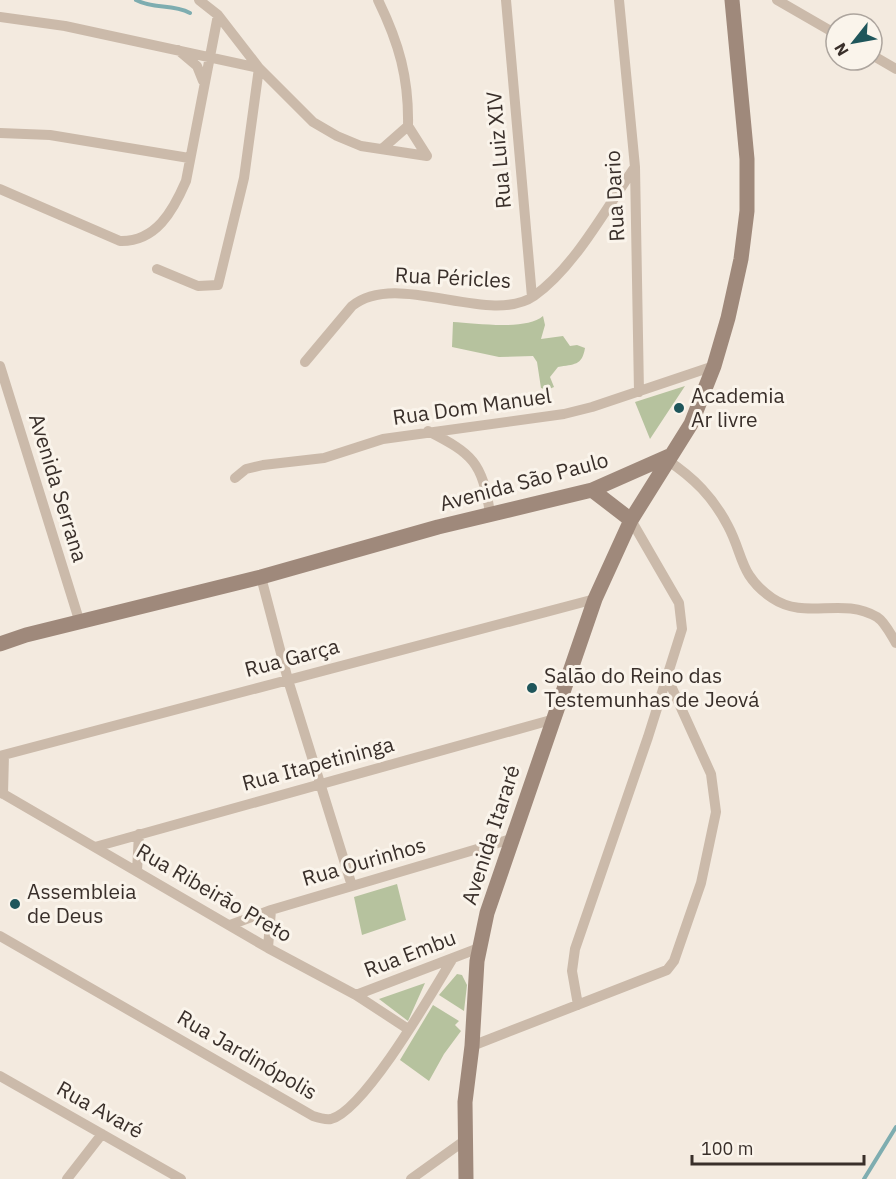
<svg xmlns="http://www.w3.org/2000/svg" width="896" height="1179" viewBox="0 0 896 1179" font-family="'IBM Plex Sans',sans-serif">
  <rect width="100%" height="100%" fill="#f3eadf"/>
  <path fill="#b6c29e" d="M543,316l2,9 -4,14 22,-3 7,10 7,-1 8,3c-3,18 -11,16 -27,19l-8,10 4,10 -7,3 -6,-2 -4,-26 -4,-6 -34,1 -47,-10 1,-25c22,1 73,9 90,-6z
    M685,386l-35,53 -15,-37z
    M397,884l9,36 -44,15 -8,-38z
    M457,974l5,1 5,10 -3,26 -25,-16z
    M425,983l-17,38 -29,-22z
    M433,1005l26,16 -4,4 6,6 -17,23 -15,27 -29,-21z"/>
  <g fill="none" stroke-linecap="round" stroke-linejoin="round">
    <path stroke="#7eadb0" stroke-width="4" d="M136,0c19,10 35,3 54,13
      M864,1179l32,-52"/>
    <path stroke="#cbbaaa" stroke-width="10" d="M199,0l19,15 41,53 54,54 24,14 24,10 66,10
      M378,0c21,43 31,78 30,126l-25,22
      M506,0l26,297
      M619,0l16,167 4,225
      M777,0l59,34
      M0,17l65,9 194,42
      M178,50l19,16 6,15
      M872,55l24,14
      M408,126l19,30
      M0,133l50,2 139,23
      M0,189l120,52c36,1 53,-30 66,-60l32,-166
      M157,269l41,17 20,-1 26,-107 15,-110
      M305,362l47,-56c45,-37 137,21 182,-10 41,-29 72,-88 101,-129
      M0,366l80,257
      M428,431c45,23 54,31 62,82
      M667,460c27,18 46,37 61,66 16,30 11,49 44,72 34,23 69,-2 105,19 8,5 14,18 19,26
      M235,478l11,-9 17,-4 61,-7 59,-19 181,-25 28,-7 122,-41
      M261,577l27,103 64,206
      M0,756l595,-157
      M0,792l268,156 88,47 52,34
      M3,794l1,-39
      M95,847l456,-127
      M137,871l2,-37
      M230,925l41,-15 240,-71
      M0,936l313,180c6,2 12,4 18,3 34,-9 102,-128 122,-161
      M268,948l3,-38
      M356,995l123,-47
      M578,1005l-6,-34 3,-22 73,-212 34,-108 -3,-26 -48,-83
      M472,1046l195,-76 7,-9 27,-78 15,-71 -5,-38 -44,-97
      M0,1076l181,103
      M67,1179l35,-45
      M411,1179l53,-38"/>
    <path stroke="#9f897b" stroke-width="15" d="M592,490l39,30
      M0,644l26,-9 235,-58 177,-50 154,-37 77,-34
      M466,1179l-1,-77 7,-56 5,-85 10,-48 108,-314 36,-79 60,-96 23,-58 14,-48 13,-59 6,-48v-52l-15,-159"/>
  </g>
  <g fill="#1f565b" stroke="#faf4eb" stroke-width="2">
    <circle cx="679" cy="408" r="6"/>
    <circle cx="532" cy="688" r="6"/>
    <circle cx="15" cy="904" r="6"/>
  </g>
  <g text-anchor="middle" stroke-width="6" stroke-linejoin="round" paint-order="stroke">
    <g font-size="21" fill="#392f2a" stroke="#faf4eb">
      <text transform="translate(499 150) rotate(-95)" y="7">Rua Luiz XIV</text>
      <text transform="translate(615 196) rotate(-93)" y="7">Rua Dario</text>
      <text transform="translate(453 278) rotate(3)" y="7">Rua Péricles</text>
      <text transform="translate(472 407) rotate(-8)" y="7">Rua Dom Manuel</text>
      <text transform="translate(524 482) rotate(-15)" y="7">Avenida São Paulo</text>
      <text transform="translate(58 488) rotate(73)" y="7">Avenida Serrana</text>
      <text transform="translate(292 658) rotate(-15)" y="7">Rua Garça</text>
      <text transform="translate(318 764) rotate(-15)" y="7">Rua Itapetininga</text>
      <text transform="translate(491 835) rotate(-72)" y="7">Avenida Itararé</text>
      <text transform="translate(364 862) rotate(-16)" y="7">Rua Ourinhos</text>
      <text transform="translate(214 893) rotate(30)" y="7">Rua Ribeirão Preto</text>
      <text transform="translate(410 954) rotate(-21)" y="7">Rua Embu</text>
      <text transform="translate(247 1055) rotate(30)" y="7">Rua Jardinópolis</text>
      <text transform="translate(100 1110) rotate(29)" y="7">Rua Avaré</text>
    </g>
    <g font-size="21" fill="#392f2a" stroke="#faf4eb" text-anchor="start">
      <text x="691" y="403">Academia<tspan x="691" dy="24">Ar livre</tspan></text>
      <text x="544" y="683">Salão do Reino das<tspan x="544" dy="24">Testemunhas de Jeová</tspan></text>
      <text x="27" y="899">Assembleia<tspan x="27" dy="24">de Deus</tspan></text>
    </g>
  </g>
  <g transform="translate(854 42) rotate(239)"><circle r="28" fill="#faf4eb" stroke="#ada59e" stroke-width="1.5"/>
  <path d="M0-4.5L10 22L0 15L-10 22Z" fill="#1f565b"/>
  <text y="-9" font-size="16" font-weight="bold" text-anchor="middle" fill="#392f2a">N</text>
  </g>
  <path d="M692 1155v9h172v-9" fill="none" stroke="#392f2a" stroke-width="3"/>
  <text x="701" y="1155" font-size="18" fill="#392f2a" stroke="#faf4eb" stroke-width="4.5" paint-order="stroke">100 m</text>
</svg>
